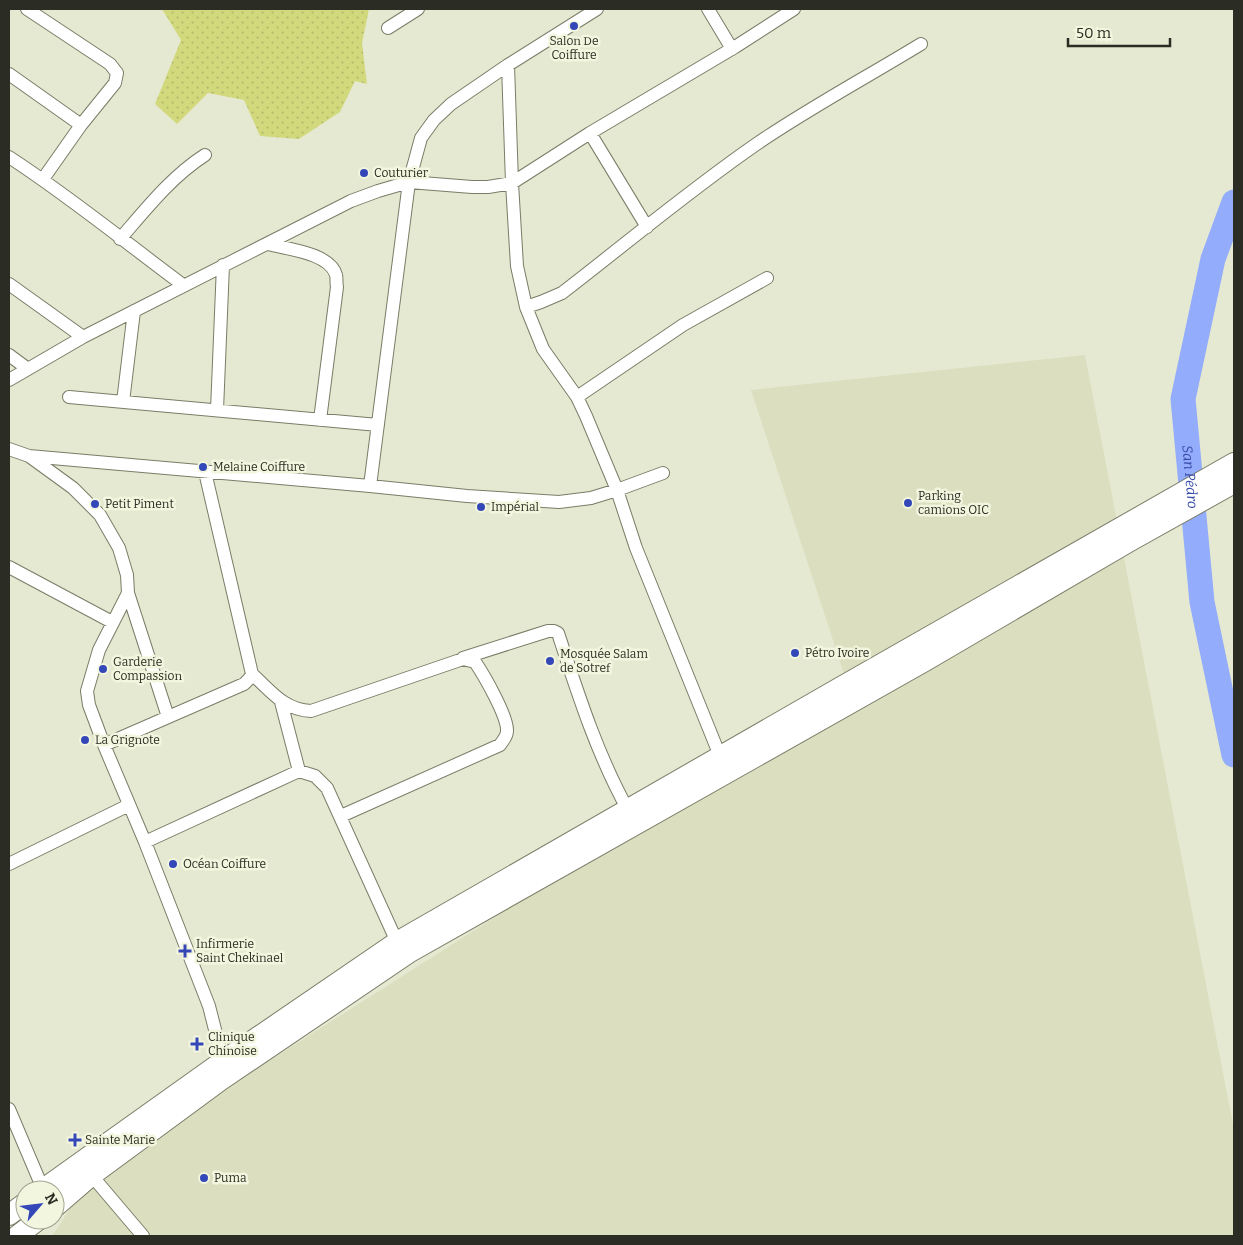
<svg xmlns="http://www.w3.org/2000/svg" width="1243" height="1245" viewBox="0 0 1243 1245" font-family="Bitter,serif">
  <defs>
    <pattern id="park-dots" width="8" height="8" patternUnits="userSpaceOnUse" patternTransform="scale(1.25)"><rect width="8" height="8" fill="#d2d97d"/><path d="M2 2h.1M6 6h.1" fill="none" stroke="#b4ba6c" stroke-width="1.8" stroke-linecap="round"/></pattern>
  </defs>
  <rect width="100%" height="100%" fill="#e6e9d1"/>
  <path fill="#dbdebf" d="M1085,355l149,775v106h-1182l42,-64 756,-480 -99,-302z"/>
  <path fill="url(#park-dots)" d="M162,9h207l-7,34 5,41 -12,-3 -15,31 -41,27 -39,-3 -16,-36 -36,-7 -31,31 -22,-20 26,-64z"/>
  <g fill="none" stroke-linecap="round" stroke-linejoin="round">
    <path stroke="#93acfc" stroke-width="25" id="s1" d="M1234,202l-21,57 -30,140 19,203 32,153"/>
    <g stroke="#7a7c67" stroke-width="14">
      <path id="minor" d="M27,9l83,55 7,9 -2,10 -34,42 -38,54
        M708,9l24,40
        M388,28l30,-19
        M508,65l4,118 5,83 9,41 17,42 34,48 9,19 31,74 19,58 84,208
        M9,74l72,51
        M590,133l57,94
        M9,157c60,39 116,85 174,128
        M120,239c26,-30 52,-63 85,-84
        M268,244c19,5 62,9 68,31 1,3 0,8 1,12l-17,133
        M9,284l74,53
        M526,307l15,-5 21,-9c65,-50 129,-104 196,-150 53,-36 109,-66 163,-99
        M9,355l19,14
        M9,380l74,-43 268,-136 27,-10 31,-9 63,5h16l24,-4 78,-50 145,-86 59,-38
        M69,397l309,28
        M577,397l106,-72 84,-47
        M123,402l11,-91
        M217,410l6,-145
        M9,449l20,7 341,30 97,10 92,6 32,-4 26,-8 46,-17
        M29,456l44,32 27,27 19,33 8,27 1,18 -29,57 -12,41 2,14 15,40 41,97 64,164 14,55
        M370,486l39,-304 12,-44 13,-18 17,-16 57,-39 89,-56
        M9,567l103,55
        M128,593l40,124
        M463,658l85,-27h6l4,2c20,61 39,121 70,177
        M252,674c19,17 32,36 59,37l152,-52 12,3c9,13 33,55 32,69 0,6 -4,9 -7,14l-159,71
        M281,702l18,69
        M104,745l140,-61 5,-5 3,-5 -47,-202
        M145,842l154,-71 16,5 12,12 70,154
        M9,864l120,-59
        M9,1109l34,80
        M87,1170l56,66"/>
    </g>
    <g stroke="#7a7c67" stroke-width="22">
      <path id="primary" d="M42,1190l181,-129 174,-119 444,-255 393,-224
        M55,1207l37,-32 129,-95 189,-128 515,-291 205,-120 104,-58
        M9,1215l16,-12
        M17,1236l21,-16"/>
    </g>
    <use href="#minor" stroke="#fff" stroke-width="12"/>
    <use href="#primary" stroke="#fff" stroke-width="20"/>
  </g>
  <g fill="#3347b8" stroke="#f3f6de" stroke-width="2">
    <circle cx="574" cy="26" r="5"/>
    <circle cx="364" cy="173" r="5"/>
    <circle cx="203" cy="467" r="5"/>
    <circle cx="908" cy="503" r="5"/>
    <circle cx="95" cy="504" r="5"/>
    <circle cx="481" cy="507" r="5"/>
    <circle cx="795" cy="653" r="5"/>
    <circle cx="550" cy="661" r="5"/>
    <circle cx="103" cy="669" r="5"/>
    <circle cx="85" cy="740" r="5"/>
    <circle cx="173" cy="864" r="5"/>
    <path d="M182.5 943.5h5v5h5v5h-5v5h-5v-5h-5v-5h5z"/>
    <path d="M194.5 1036.5h5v5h5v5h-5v5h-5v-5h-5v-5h5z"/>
    <path d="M72.5 1132.5h5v5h5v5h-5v5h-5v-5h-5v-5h5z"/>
    <circle cx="204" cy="1178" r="5"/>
  </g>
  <g text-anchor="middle" stroke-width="5" stroke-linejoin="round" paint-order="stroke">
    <g font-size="12" fill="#2b2c23" stroke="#f3f6de" text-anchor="start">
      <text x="574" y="45" text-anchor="middle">Salon De<tspan x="574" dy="14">Coiffure</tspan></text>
      <text x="374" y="177">Couturier</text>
      <text x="213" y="471">Melaine Coiffure</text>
      <text x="918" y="500">Parking<tspan x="918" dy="14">camions OIC</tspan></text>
      <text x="105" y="508">Petit Piment</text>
      <text x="491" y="511">Impérial</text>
      <text x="805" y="657">Pétro Ivoire</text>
      <text x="560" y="658">Mosquée Salam<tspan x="560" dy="14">de Sotref</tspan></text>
      <text x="113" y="666">Garderie<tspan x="113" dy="14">Compassion</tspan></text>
      <text x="95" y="744">La Grignote</text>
      <text x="183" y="868">Océan Coiffure</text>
      <text x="196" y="948">Infirmerie<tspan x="196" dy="14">Saint Chekinael</tspan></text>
      <text x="208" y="1041">Clinique<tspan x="208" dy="14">Chinoise</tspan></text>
      <text x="85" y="1144">Sainte Marie</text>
      <text x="214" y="1182">Puma</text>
    </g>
    <g font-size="14" font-style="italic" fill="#394da9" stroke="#f3f6de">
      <text dy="5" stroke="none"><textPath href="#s1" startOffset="282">San Pédro</textPath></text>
    </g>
  </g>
  <rect width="1243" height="1245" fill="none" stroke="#2b2c23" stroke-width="20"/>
  <g transform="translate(40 1205) rotate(62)"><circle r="24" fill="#f3f6de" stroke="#a3a593"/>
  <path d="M0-4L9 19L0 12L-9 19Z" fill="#3347b8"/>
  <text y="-8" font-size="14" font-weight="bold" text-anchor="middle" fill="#2b2c23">N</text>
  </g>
  <path d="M1068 38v8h102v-8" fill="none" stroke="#2b2c23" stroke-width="2.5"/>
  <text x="1076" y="38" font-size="15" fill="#2b2c23" stroke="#f3f6de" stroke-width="4" paint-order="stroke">50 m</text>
</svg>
